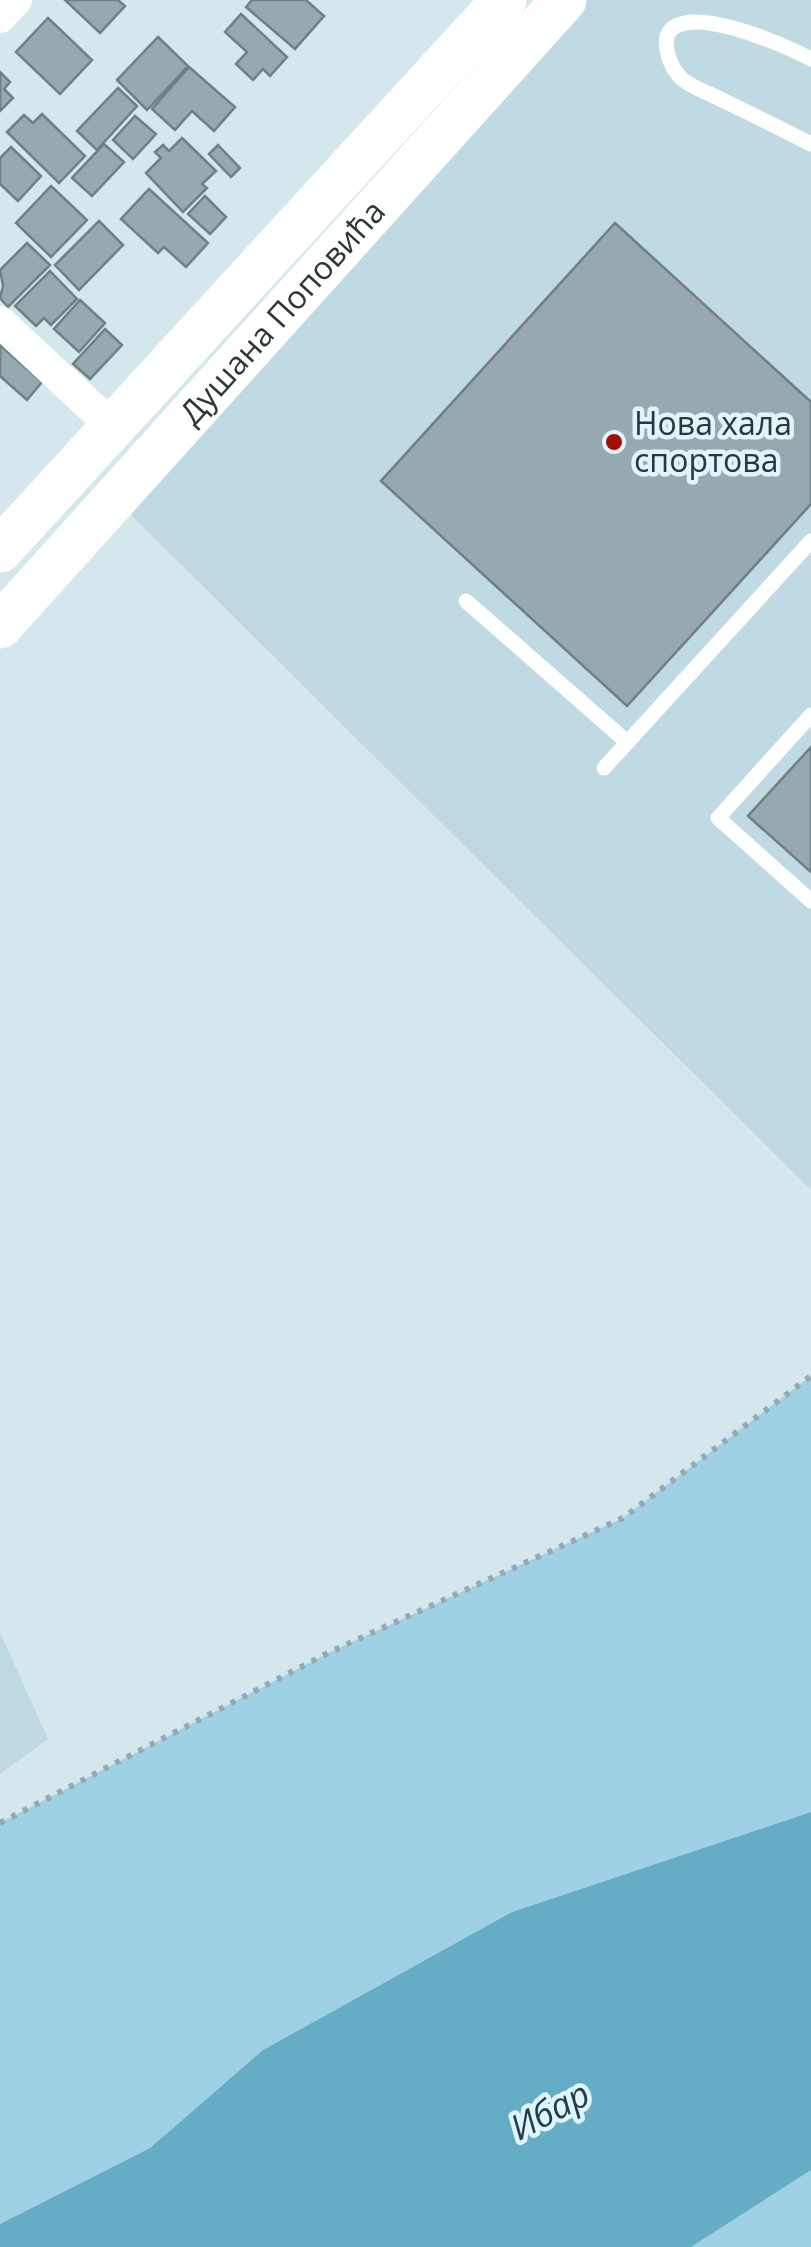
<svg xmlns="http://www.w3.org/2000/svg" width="811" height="2247" viewBox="0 0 811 2247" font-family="'Open Sans',sans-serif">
  <rect width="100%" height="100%" fill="#d4e7ed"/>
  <path fill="#c0dae4" d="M565,0h246v1190l-696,-691z
    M0,1632l48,107 -48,35z"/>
  <path fill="#9ed1e3" d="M811,1376v436l-299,100 -249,138 -113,98 -150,76v-401l330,-171 293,-134z
    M811,2170v77h-120z"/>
  <path fill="#64adc5" d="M811,1812v358l-120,77h-691v-23l150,-76 113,-98 249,-138z"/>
  <path fill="#97a9b0" stroke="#6e7f85" stroke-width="2.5" d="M65,0h53l7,6 -25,27z
    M252,0h54l18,16 -29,33 -49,-42z
    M241,14l46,43 -17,19 -7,-7 -10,11 -17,-16 11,-12 -22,-20z
    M48,18l44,42 -32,34 -44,-42z
    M158,37l30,29 -41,44 -30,-30z
    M189,67l46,40 -21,24 -22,-20 -17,19 -23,-21z
    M0,72l10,10 -6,7 9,9 -13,13z
    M118,88l19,18 -40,44 -20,-19z
    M42,114l43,42 -26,27 -52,-51 17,-17 9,8z
    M135,116l21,18 -23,25 -20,-19z
    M182,138l34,33 -14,13 5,4 -24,24 -37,-39 15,-15 -6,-6 8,-7 6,6z
    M104,144l20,18 -32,34 -20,-18z
    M218,145l22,23 -9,9 -22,-23z
    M11,147l30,29 -23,25 -18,-17v-26z
    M51,186l36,34 -36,37 -35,-34z
    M149,189l59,54 -22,24 -22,-20 -6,6 -37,-34z
    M205,196l21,21 -16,17 -22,-20z
    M99,221l24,24 -44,45 -24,-25z
    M615,223l196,179v102l-184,202 -246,-225z
    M27,243l23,22 -42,42 -8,-9 3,-12 -3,-16z
    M50,271l27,28 -26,26 -7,-7 -8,8 -21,-20z
    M80,300l25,23 -26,29 -25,-23z
    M105,329l17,16 -32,34 -17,-15z
    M0,345l42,37 -15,18 -27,-24z
    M811,747v125l-63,-56z"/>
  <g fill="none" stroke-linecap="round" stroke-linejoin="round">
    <path stroke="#99a8ad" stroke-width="6" stroke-dasharray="5 8" stroke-linecap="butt" d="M0,1823l330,-171 293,-134 188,-142"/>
    <path stroke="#fff" stroke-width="15" d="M811,59c-30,-16 -130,-59 -144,-23 -3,14 4,32 14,42 11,10 28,15 41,22 30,14 59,29 89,44
      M466,601l161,141
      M811,715l-93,103 93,83
      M604,768l207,-227"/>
    <path stroke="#fff" stroke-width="32" d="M0,17l16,-17
      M0,322l113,105"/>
    <g stroke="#fff" stroke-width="45">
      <path d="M0,550l504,-550"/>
      <path id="s1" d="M0,626l564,-626"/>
    </g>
  </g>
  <circle fill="#a40f04" stroke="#e1f4fb" stroke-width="4" cx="614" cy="442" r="10"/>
  <g text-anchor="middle" stroke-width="9" stroke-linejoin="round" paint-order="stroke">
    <g font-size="32" fill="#2e3638" stroke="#e1f4fb">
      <text dy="11" stroke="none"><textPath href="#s1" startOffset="422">Душана Поповића</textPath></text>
    </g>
    <g font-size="32" fill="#2e3638" stroke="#e1f4fb" text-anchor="start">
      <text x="634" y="435">Нова хала<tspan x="634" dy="37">спортова</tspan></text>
    </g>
    <g font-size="35" font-style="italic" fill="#1d404b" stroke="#e1f4fb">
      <text transform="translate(550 2111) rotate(-28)" y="12">Ибар</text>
    </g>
  </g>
</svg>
